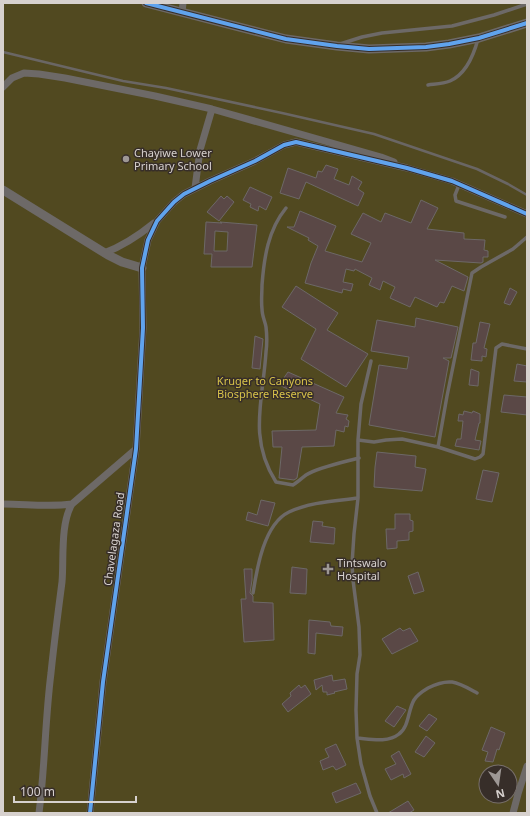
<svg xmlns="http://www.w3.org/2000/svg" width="530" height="816" viewBox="0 0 530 816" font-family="'Noto Sans',sans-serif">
  <rect width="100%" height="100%" fill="#342f2c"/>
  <path fill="#514920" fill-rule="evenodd" d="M3,3h524v810h-524zM486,772h24v24h-24z"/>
  <path fill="#5a4846" stroke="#6d6867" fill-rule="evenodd" d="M326,165l12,4 -4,10 15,6 3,-9 10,6 -4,7 6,4 -6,13 -52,-24 -7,17 -19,-6 8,-25 28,10 2,-7 4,1z
    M250,187l22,10 -6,13 -7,-4 -1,5 -8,-4 1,-3 -8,-4z
    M221,196l3,3 3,-3 7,6 -15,19 -12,-9z
    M421,200l17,8 -11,21 37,4v6l21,1 -1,10 4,1v6h-5v5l-2,1 -46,-3 33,17 -4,14 -12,-5 -8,17 -4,-1 -3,5 -22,-10 -5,10 -20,-9 5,-11 -12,-6 -3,9 -11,-5 3,-7 -17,-9 -1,2 -8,-2 -3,13 10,2 -2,7 -8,-2 -1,4 -37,-10 6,-20 7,-17 -10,-6 1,-2 -22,-11h7l6,-16 36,15 -11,25 37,11 9,-19 -20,-9 12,-21 18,9 4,-9 26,10z
    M206,222l16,1 -2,-1 37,3 -5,42h-41l1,-13h-8zM215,231l13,1 -1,19h-13z
    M296,286l42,27 -11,17 41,24 -22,33 -45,-28 15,-30 -34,-22z
    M510,288l7,4 -7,13 -6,-2z
    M416,318l42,9 -7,31h-8l6,3 -14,76 -66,-12 10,-60 28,4 2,-12 -38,-6 6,-31 38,7z
    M480,322l10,2 -6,24 3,1 -1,8 -4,-1v5l-11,-1 2,-17h3z
    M255,336l8,3 -3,30 -8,-1z
    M517,364l10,2v16l-13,-1z
    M471,369l8,3 -1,14 -9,-1z
    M288,372l56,25 -8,16 12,2 -2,4 3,2 -1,6 -3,-1 -1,6 -8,-2 -2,16 -32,1 -5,31 -3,2 -15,-2 3,-31h-9l-1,-16 44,-1 4,-26 -41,-19z
    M504,395l23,2v18l-26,-3z
    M464,411l8,2 1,-2 7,3v9h-1l-4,17 6,1 -2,9 -24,-4 2,-7h4l2,-18h-5l1,-7 4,1z
    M377,452l39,4 -1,11 11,2 -4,22 -48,-4 1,-20z
    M483,470l16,3 -7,29 -16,-3z
    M261,500l14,3 -7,23 -22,-6 2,-8 9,3z
    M395,514h15v6l3,1v10l-4,1v8l-12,1v7l-10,1 -1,-20h9z
    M313,521l10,1 -1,4 13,2 -1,16 -24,-2z
    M292,567l15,2 -1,25 -16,-1z
    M244,569h8v11l-2,13 3,3v6l20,1 1,37 -30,2 -3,-43h5z
    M418,572l6,19 -10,3 -6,-18z
    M309,620l21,2 1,4 12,1 -1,9 -26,-3 -1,21 -7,-1z
    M400,628l3,3 7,-3 8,13 -26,13 -10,-15z
    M332,675l1,6 12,-2 2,10 -13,3 1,1 -8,2v-3h-4l-1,-7 -6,5 -2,-10z
    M299,685l2,3 4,-3 6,9 -23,18 -6,-8 9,-8 -1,-3z
    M397,706l9,4 -12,17 -9,-6z
    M429,714l8,5 -10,12 -8,-5z
    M491,727l14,6 -6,17 -2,-1 -4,13 -8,-1 3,-9 -6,-2z
    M426,736l9,7 -11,14 -9,-5z
    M336,744l10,21 -10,5 -3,-4 -10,4 -3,-9 9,-4 -4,-8z
    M399,751l12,23 -7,4 -1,-4 -12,6 -6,-11 11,-5 -5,-8z
    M356,783l5,10 -25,10 -4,-10z
    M408,801l6,9 -5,3h-21z"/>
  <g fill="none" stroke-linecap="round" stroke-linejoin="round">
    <path stroke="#6d6967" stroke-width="3.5" d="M340,44l22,-7 20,-4 70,-7 42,-11 33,-11
      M428,85c7,-1 15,-1 22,-4 16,-7 24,-27 28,-42
      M459,185l-4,10 1,6 49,16
      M286,208c-18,22 -22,50 -24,77 0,8 -1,16 0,24 0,7 3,12 4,18 1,8 1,17 0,25 -3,48 -18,86 10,130l17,3c5,-3 9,-7 13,-10 13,-8 38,-13 53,-17
      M358,440l3,-36 10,-43
      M438,447l9,-51 25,-123 9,-6 32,-18 14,-12
      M253,593c4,-25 11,-69 36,-81 21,-10 47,-11 69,-14
      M357,738c13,1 31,5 42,-4 10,-7 9,-24 15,-34 3,-5 9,-9 14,-12 22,-11 29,-6 49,5
      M377,813l-7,-17 -9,-32 -4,-26 -1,-28 1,-36 3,-19 -1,-28 -6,-47 -1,-16 2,-30 4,-36v-58l16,2 12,-2 16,-1 36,8 37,12 5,-2 3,-3 13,-106 6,-4 25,5"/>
    <path stroke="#6d6967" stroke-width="7" d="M182,12l1,-9
      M3,87l9,-9 12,-5 15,1 26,4 90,18 57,13 169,48 13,5
      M195,188l5,-38 12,-41
      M104,253c19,-7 34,-17 50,-30
      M3,504c23,0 46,3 69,0
      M39,813c6,-46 6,-93 12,-140 3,-30 7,-60 11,-91 2,-22 -2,-58 10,-78l64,-55
      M90,813l13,-131 33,-233 7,-121 -1,-60 6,-28 9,-19 17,-19 10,-8 26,-13 45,-20 29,-16 12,-3 111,26 45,13 75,33
      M513,813l5,-19 9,-28"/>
    <path stroke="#6d6967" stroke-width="9" d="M146,3l140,36 51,7 32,3 57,-2 23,-3 30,-6 48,-15
      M3,190l105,65 14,7 20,6"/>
    <path stroke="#6a6664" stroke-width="2.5" d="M3,52l120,29 43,7 116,25 92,21 103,35 31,15 19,11"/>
    <g stroke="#372e29" stroke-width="6">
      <path id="cycleway" d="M146,3l140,36 51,7 32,3 57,-2 23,-3 30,-6 48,-15
        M90,813l13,-131 33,-233 7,-121 -1,-60 6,-28 9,-19 17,-19 10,-8 26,-13 45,-20 29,-16 12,-3 111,26 45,13 75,33"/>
    </g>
    <use href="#cycleway" stroke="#60a3ed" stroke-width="4"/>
  </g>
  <g fill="#9e9895" stroke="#372e29" stroke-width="1.5">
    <circle cx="126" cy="159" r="4"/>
    <path d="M326 563h4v4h4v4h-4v4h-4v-4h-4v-4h4z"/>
  </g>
  <g text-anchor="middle" stroke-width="3" stroke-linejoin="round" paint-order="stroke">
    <g font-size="11" fill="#d7d1ce" stroke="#372e29" text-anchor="start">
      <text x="134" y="157">Chayiwe Lower<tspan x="134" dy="13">Primary School</tspan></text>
      <text x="337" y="567">Tintswalo<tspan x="337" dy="13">Hospital</tspan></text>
    </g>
    <g font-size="11" fill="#d7c249" stroke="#372e29">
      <text x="265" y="385">Kruger to Canyons<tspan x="265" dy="13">Biosphere Reserve</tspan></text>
    </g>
    <g font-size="11" fill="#d7d1ce" stroke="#372e29">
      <text transform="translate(114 539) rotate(-82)" y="4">Chavelagaza Road</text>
    </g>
  </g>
  <rect width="530" height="816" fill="none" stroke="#d7d1ce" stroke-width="8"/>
  <g transform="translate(498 784) rotate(167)"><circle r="19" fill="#372e29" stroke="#776f6b"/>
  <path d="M0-3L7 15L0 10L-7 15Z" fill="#9e9895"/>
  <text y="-6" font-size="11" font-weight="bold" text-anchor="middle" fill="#d7d1ce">N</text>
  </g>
  <path d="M14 796v6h122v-6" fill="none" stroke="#d7d1ce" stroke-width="2"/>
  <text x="20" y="796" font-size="12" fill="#d7d1ce" stroke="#372e29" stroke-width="3" paint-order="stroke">100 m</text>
</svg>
